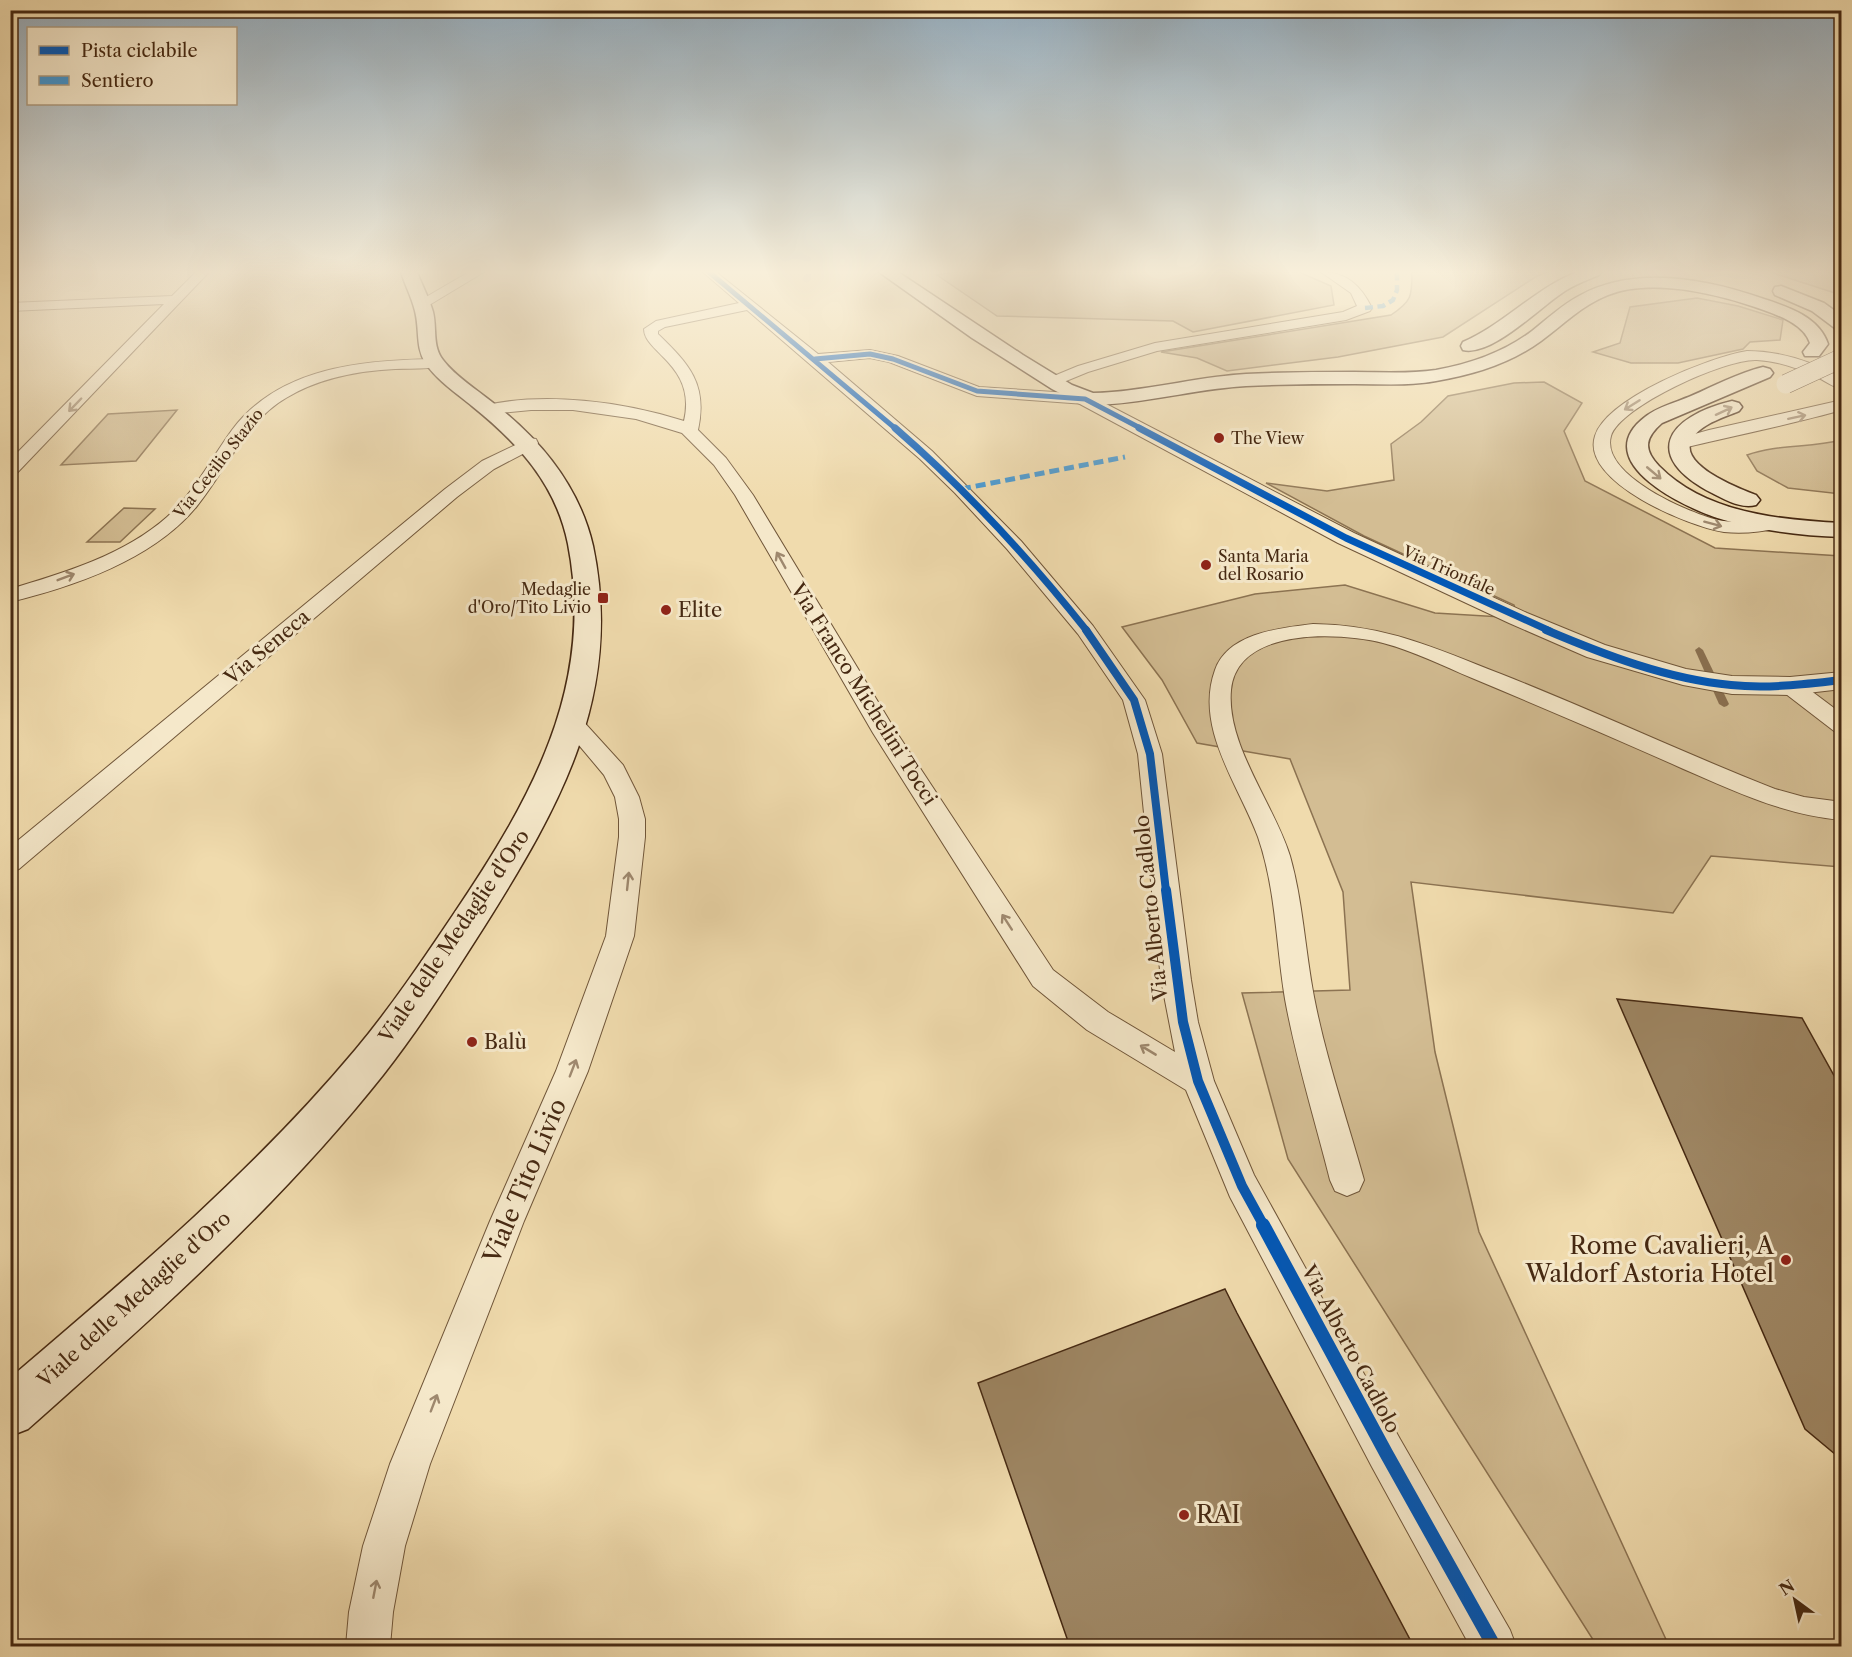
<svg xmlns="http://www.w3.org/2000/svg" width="1852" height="1657" viewBox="0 0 1852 1657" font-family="'Libre Caslon Text',serif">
  <rect width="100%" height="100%" fill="#f0dbad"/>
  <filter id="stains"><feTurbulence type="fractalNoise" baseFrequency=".00333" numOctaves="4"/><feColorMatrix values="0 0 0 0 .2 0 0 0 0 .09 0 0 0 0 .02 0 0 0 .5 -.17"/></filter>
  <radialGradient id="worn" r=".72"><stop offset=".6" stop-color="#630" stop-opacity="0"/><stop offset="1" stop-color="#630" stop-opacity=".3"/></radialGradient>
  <path fill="#d3bd93" stroke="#8c7352" stroke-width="1.5" d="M954,272h345l32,14 3,19 -141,27 -20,-11 -176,-5 -60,-41z
    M1412,272h137l-12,4 -94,61 -105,20 -111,14 -30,-13 -36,-6 230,-37c21,-14 21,-19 21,-43z
    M1770,272h71v23z
    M1697,298l41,8 45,14 -3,20 -30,2 -7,7 -65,14h-47l-38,-11 27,-9 10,-36z
    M1544,382l38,21 -18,28 21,50 130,67 126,8v311l-130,-11 -38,57 -262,-31 24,170 44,180 190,414h-72l-309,-487 -46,-166 108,-3 -7,-98 -53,-133 -93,-16 -35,-63 -40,-53 133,-33 90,-9 90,28 83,5 -4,-13 -150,-69 -98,-53 61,8 67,-11 -3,-36 30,-22 27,-26 66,-13z
    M177,410l-41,51 -75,4 47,-51z
    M1841,440v54l-53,-6 -31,-17 -10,-16c30,-11 63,-7 94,-15z
    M124,508l31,1 -35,33h-33z"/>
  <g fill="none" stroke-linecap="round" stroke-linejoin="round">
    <path fill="#896f4f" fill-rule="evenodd" d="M1699,647l4,3 26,54 -2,2 -3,1 -5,-3 -24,-54z"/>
  </g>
  <path fill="#9e8663" stroke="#462912" stroke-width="1.5" d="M1617,999l185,19 40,72v370l-37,-31z
    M1225,1289l12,24 177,334h-344l-92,-264z"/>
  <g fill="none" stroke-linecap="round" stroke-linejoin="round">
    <g stroke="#705639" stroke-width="2">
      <path id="minor" d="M196,272h13l-193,202 -6,1v-15l154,-156 -154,7v-8l162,-7z
        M469,272h15l-58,35 -5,1 -7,-4z
        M703,272h13l102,82 52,-4 28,6 81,31 106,7 8,5 -8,5 -108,-8 -88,-34 -19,-4 -42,4 104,89 89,90 72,85 52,74 17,54 29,226 7,42 16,59 40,94 146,264 110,191 6,16h-46l-98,-179 -142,-270 -44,-107 -99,-60 -54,-44 -160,-253 -138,-238 -21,-30 -32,-32 -46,-14 -63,-9h-42l-42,4 -8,-5 2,-3c61,-15 142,-4 201,15 13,-56 -40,-68 -40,-92l12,-8 83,-18zM747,310l173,149 35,34 52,56 71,85 45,66 15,54 23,226 14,72 -67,-40 -55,-42 -158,-240 -142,-235 -27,-37 -28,-28c10,-46 -9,-66 -40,-96v-3l7,-4z
        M1321,272c26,0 40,14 51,36l-2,3 -24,9 -189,31 -69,21 -34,14 -8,-5 3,-3 29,-12 77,-23 188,-31 14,-6 -6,-13z
        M1747,351c33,0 66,11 95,27v11c-9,-2 -17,-8 -25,-12 -19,-9 -39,-16 -60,-17 -30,-2 -137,46 -146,76 -11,39 78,77 107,84 17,4 36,0 54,-2l7,2 2,4 -2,4c-18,4 -37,6 -55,4 -34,-5 -144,-50 -129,-96 12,-38 115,-79 152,-85z
        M435,359l5,1 2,3 -2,3c-14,4 -30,2 -45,3 -38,2 -76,9 -109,29 -41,24 -59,71 -89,108 -43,53 -121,80 -187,96v-13c54,-16 114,-34 157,-72 27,-24 44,-58 65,-87 47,-63 131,-70 203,-71z
        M1842,400v10c-54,15 -109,26 -163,39l-8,-5 2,-4 36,-10z
        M530,438l6,1 2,4 -2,4 -42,22 -37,28 -438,372 -9,3v-25l435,-358 37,-28z
        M1313,624c74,1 121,24 188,50 92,36 182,79 274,115l29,8 38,5v18c-59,-5 -110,-30 -163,-53 -69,-31 -138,-60 -207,-89 -29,-12 -58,-27 -89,-35 -44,-11 -146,-16 -152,47 -5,55 43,114 59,166 13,46 15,94 24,141 12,62 33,122 50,183l-5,11 -12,5 -12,-5 -5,-11c-15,-60 -34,-120 -45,-181 -9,-54 -9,-110 -27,-162 -19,-52 -64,-109 -43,-167 13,-37 65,-42 98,-46z
        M1790,679l8,2 44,33v19l-8,-2 -52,-40 -3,-5 3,-5z
        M574,717l8,3 41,45 16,32 6,22v18l-11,99 -46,135 -64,150 -94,243 -25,82 -12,66 -3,34h-44l3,-34 14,-66 27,-82 100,-243 66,-150 50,-135 13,-99v-18l-4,-22 -11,-22 -42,-50 4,-5z"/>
    </g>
    <g stroke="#705639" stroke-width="2">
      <path id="tertiary" d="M1085,393l269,140 173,80 78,32 81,24 46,7 58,1 52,-5v17l-52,6 -58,-1 -49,-9 -96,-28 -78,-34 -171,-80 -260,-140 -3,-4 3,-4z"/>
    </g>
    <g stroke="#462912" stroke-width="3">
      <path id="secondary" d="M401,272h16c5,13 12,26 16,40 4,16 -1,34 10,48 13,17 33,29 49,42 48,37 87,83 101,144 31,148 -33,260 -109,381 -32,50 -64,101 -101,148 -104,131 -230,243 -355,354l-18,7v-58c121,-103 244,-207 346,-329 35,-42 66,-88 97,-134 77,-114 143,-228 115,-371 -12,-60 -50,-101 -96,-138 -16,-13 -34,-25 -46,-42 -11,-17 -6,-34 -11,-53 -3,-13 -10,-26 -14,-39z
        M879,272h19l125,83 49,30 21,8c51,-1 101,-16 153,-19 36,-2 72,-2 108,-2 27,0 55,2 82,-2 34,-6 68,-18 96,-39 15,-12 30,-26 47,-35 55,-31 128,-17 185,3 25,8 55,18 64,45l-9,12h-14l-2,-4 7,-9c-7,-21 -36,-29 -55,-36 -41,-14 -105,-29 -147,-12 -26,10 -45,30 -67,46 -30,22 -68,34 -105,40 -27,5 -54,3 -81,3 -37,0 -73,0 -109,2 -52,3 -102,18 -153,19l-16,-3 -25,-13 -80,-51z
        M1578,272h23l-2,3c-12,5 -23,9 -34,16 -24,15 -73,66 -102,59l-2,-4 2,-4c42,-18 73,-55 115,-70z
        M1781,286l43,17 18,13v14l-6,-1 -24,-18 -37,-16 -2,-4 2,-4z
        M1763,367l7,2 3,4 -3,4 -108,46c-17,15 -19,26 -3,43 46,47 120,54 183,57v14c-40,-1 -79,-6 -118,-17 -36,-10 -138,-58 -79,-103 12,-10 32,-15 46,-21 23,-10 47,-23 72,-29z
        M1732,401l7,2 3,4 -3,4c-14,6 -35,12 -45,25 -22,27 44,52 62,59l4,5 -4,5c-15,4 -30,-5 -44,-12 -71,-37 -46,-76 20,-92z"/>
    </g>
    <use href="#minor" fill="#f5e8ca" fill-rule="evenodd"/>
    <use href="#tertiary" fill="#f5e8ca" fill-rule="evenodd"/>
    <use href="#secondary" fill="#f5e8ca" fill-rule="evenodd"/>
    <g stroke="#462912" stroke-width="20" stroke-linecap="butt">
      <path id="secondary-bridge" d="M1786,384l54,-25"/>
    </g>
    <use href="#secondary-bridge" stroke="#f5e8ca" stroke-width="19"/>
    <path stroke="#4096d3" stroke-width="4.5" stroke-dasharray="8 4.5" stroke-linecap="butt" d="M1365,308l18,-2 10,-6 4,-10v-18"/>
    <path stroke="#4096d3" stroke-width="5" stroke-dasharray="10 5" stroke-linecap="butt" d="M961,489l164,-32"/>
    <g stroke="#f5e8ca" stroke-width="8">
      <path id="cycleway-far4" d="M709,272l187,157
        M815,359l55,-5 23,5 84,32 108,8 57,30"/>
    </g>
    <g stroke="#f5e8ca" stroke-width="10">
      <path id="cycleway-far3" d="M895,428c70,61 134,130 192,203
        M1139,428l207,110 204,93"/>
    </g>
    <g stroke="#f5e8ca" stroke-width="12">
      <path id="cycleway-far2" d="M1086,630l48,70 16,54 16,137
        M1546,630c59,25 121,49 185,55 37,4 74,-1 111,-5"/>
    </g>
    <g stroke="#f5e8ca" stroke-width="14">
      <path id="cycleway-far1" d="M1166,890l17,132 15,59 44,105 22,40"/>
    </g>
    <g stroke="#f5e8ca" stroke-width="18">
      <path id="cycleway" d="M1263,1225l123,228 108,193"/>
    </g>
    <use href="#cycleway-far4" stroke="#0057b8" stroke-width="5"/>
    <use href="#cycleway-far3" stroke="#0057b8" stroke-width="7"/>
    <use href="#cycleway-far2" stroke="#0057b8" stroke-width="8"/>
    <use href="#cycleway-far1" stroke="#0057b8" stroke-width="10"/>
    <use href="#cycleway" stroke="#0057b8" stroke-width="14"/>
  </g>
  <defs><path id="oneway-shaft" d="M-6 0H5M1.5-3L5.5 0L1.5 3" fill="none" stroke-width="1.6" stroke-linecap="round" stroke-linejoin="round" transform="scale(1.5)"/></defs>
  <g stroke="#9e886e">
    <use href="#oneway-shaft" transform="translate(75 405) rotate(134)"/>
    <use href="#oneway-shaft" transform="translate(1632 405) rotate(148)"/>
    <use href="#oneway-shaft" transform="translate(1724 411) rotate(-25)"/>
    <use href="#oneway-shaft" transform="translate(1797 417) rotate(-12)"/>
    <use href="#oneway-shaft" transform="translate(1654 473) rotate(40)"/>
    <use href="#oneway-shaft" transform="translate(1713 524) rotate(15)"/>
    <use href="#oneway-shaft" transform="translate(781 560) rotate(-119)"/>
    <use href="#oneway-shaft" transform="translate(66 577) rotate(-21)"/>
    <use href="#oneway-shaft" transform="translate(628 881) rotate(-84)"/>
    <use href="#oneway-shaft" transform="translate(1007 922) rotate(-123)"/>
    <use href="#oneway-shaft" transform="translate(1148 1050) rotate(-149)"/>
    <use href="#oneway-shaft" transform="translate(573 1068) rotate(-69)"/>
    <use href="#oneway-shaft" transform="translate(434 1403) rotate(-69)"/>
    <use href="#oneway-shaft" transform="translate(375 1589) rotate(-79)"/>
  </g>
  <linearGradient id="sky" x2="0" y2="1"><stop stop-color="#94abbb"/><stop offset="0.54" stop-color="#f8efda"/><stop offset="1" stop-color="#f8efda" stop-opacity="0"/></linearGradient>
  <rect width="1852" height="504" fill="url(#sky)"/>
  <g fill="#8f2418" stroke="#f5e8ca" stroke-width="2">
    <circle cx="1219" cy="438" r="6"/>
    <circle cx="1206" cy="565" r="6"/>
    <rect x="597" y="592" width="12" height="12" rx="3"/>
    <circle cx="666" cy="610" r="6"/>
    <circle cx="472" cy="1042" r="6"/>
    <circle cx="1786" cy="1260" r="6"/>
    <circle cx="1184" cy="1515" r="6"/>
  </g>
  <g text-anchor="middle" stroke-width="6" stroke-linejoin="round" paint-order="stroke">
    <g font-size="16" fill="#462912" stroke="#f5e8ca" text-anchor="start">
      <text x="1231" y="444">The View</text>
      <text x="1218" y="562">Santa Maria<tspan x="1218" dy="18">del Rosario</tspan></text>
      <text x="591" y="595" text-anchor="end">Medaglie<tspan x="591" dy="18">d'Oro/Tito Livio</tspan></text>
    </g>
    <g font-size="16" fill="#462912" stroke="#f5e8ca">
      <text transform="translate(218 463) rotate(-52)" y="6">Via Cecilio Stazio</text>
      <text transform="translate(1449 570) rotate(24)" y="6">Via Trionfale</text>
    </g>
    <g font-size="20" fill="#462912" stroke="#f5e8ca" text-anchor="start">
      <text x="678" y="617">Elite</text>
      <text x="484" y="1049">Balù</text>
    </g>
    <g font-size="20" fill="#462912" stroke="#f5e8ca">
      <text transform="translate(267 647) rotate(-40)" y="7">Via Seneca</text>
      <text transform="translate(864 694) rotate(58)" y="7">Via Franco Michelini Tocci</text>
      <text transform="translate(1151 908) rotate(-96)" y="7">Via Alberto Cadlolo</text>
      <text transform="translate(454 936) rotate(-56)" y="7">Viale delle Medaglie d'Oro</text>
      <text transform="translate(134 1299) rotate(-42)" y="7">Viale delle Medaglie d'Oro</text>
      <text transform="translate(1351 1349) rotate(62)" y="7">Via Alberto Cadlolo</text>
    </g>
    <g font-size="24" fill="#462912" stroke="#f5e8ca">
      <text transform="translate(525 1181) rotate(-67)" y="8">Viale Tito Livio</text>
    </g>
    <g font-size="24" fill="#462912" stroke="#f5e8ca" text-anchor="end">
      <text x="1774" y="1254">Rome Cavalieri, A<tspan x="1774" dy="28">Waldorf Astoria Hotel</tspan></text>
      <text x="1196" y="1523" text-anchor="start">RAI</text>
    </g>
  </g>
  <rect width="1852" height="1657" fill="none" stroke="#f0dbad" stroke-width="36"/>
  <rect x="12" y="12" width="1828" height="1633" fill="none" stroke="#462912" stroke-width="3"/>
  <rect x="18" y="18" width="1816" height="1621" fill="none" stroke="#462912" stroke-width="1.5"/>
  <rect x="27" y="27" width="210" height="78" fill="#f5e8ca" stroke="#af9c80" stroke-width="1.5"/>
  <rect x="39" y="46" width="30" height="9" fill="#0057b8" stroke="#af9c80" stroke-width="1.5"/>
  <text x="81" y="57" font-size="18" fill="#462912">Pista ciclabile</text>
  <rect x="39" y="76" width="30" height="9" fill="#4096d3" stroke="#af9c80" stroke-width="1.5"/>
  <text x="81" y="87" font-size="18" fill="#462912">Sentiero</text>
  <g transform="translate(1795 1600) rotate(327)" stroke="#f5e8ca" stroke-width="4.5" paint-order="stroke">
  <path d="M0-4.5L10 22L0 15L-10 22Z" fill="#462912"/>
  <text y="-9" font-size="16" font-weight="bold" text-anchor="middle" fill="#462912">N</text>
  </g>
  <rect width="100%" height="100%" filter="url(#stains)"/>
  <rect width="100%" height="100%" fill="url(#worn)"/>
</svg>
